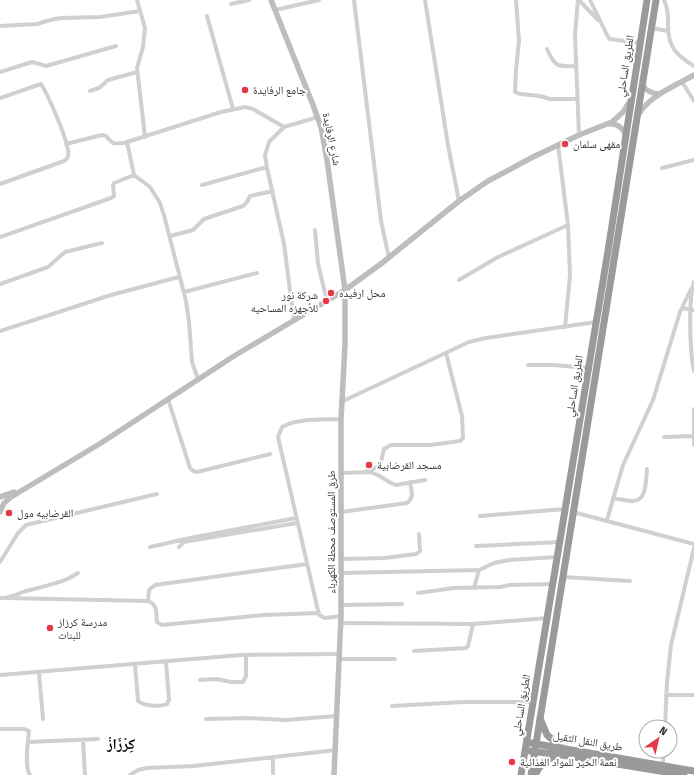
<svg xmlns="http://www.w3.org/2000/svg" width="694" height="775" viewBox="0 0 694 775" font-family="'Fira Sans Condensed','Noto Naskh Arabic',sans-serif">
  <rect width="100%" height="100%" fill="#fff"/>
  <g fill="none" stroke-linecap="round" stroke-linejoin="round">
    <path stroke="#d0d0d0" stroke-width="4" d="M137,0l8,28 -2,19 -6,21 8,69
      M354,0l27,221 8,37
      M425,0l23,145 11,56
      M516,0l3,41 -3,29 -1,22 5,2 20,2 10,3h27
      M578,0l-3,35 4,100
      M579,0l19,20
      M590,0l18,37 2,2 31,4
      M664,0c4,9 4,16 4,25 0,22 8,30 26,41
      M231,4l18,-4
      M275,10l44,-10
      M207,16l26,93
      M0,26l37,-2 17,-5 8,-1 38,-1 40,-6
      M651,28l17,3
      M547,49c8,18 10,18 29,17
      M0,72l32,-10 14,4 70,-20
      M682,82l12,19
      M90,91l9,-3 9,-8 29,-8
      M0,98l41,-14c7,11 30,62 27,72 -1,3 -1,3 -4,5l-64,23
      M284,127l-15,15 -4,13 2,13 17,76 10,77
      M127,142l7,33 16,12 10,16 5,16 21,82 3,21 3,40 6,17
      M66,144l36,-9 4,1c7,8 6,8 18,7l97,-31 24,-5 8,2 31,18 34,-10
      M558,145l10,80 2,50 -5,52
      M662,168l32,-8
      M202,185l65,-18
      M315,230l3,34 9,37
      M170,236l23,-6 11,-11 39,-13 4,-4 3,-6 23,-5
      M0,237l111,-39 3,-2 -1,-11 1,-2 20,-8
      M459,280l39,-23 70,-32
      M694,282c-6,17 -4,71 0,89
      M0,284l48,-17 17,-15 37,-9
      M184,292l73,-19
      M682,308l12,2
      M0,331l111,-36 68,-18
      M528,365h26l34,3
      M168,399l22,69 3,3 4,1 73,-18
      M341,402l128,-60 17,-4 110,-16
      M694,409v36
      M664,437l30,-1
      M365,472l15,-6 4,-17 7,-4h39l30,-4 3,-3 -1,-22 -16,-63
      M341,473l29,-1 8,3 13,8 5,2 29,-5
      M613,498c6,1 13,3 20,3 14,0 13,-22 14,-32
      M341,512l66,-9c8,-6 4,-13 3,-21
      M573,512l121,32
      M480,516l85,-7
      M607,520l16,-55 30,-65 27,-88 11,-23
      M476,546l84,-4
      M150,547l40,-9 106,-20
      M179,547l5,-5 11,-2 102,-17
      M341,559l44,-1 31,-4 4,-3 -1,-17
      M0,562l18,-29 8,-8 131,-31
      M341,573l138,-3 15,-7 15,-3 48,-3
      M563,577l67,4
      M474,588l5,-18
      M418,593l36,-5 46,-1 10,-2 43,-1
      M0,598c10,1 20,-6 30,-8 17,-5 34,-7 48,-17
      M6,598l142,3c10,4 8,12 9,21l5,3 102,-10 55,-2
      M148,601l1,-11 6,-5 152,-21
      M341,605l61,-1
      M341,616l-16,2 -6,-3 -41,-178 4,-10c14,-9 42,-7 59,-8
      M341,623l132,1 74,-6
      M414,651l52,-3 2,-2 5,-22
      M339,659h56
      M135,664l3,37c6,5 21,6 29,3l2,-4 -3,-38
      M39,673l4,46
      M0,675l241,-20 98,-1
      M200,680l16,-1 15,3h12l3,-6v-21
      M666,695h28
      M392,706l71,-4h70
      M206,719l41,-1 39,2 50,-4
      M665,727l2,-45 4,-37 23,-97
      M0,729h24l5,2c-1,11 -5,35 1,44
      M83,740l2,35
      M28,742l70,-3
      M273,757v18
      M663,765v-14
      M130,775l8,-5 9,-2 47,-2 142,-16"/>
    <path stroke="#bdbdbd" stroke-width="5.5" d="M271,0l42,105 8,22 6,33 18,130v55l-4,74v197l-7,159
      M642,84c4,7 10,10 18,10
      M638,115c12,-20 37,-29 56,-40
      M608,124c9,-1 16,4 18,13
      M0,497l14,-5
      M0,512l4,-9 7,-6 90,-54 133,-87 111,-66 37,-27 77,-62 29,-20 45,-24 46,-22 33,-13 11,-10 7,-11"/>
    <path stroke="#9a9a9a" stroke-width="7" d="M540,718l7,17 13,11
      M531,743l163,28
      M530,751l32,4 122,20
      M521,775l87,-524 39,-251
      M531,775l125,-775
      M535,775c5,-10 10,-16 21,-19"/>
  </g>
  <g fill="#e63946" stroke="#fff" stroke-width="1.5">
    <circle cx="245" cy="90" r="4"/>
    <circle cx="565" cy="144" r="4"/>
    <circle cx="331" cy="293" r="4"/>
    <circle cx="326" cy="301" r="4"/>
    <circle cx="369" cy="465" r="4"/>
    <circle cx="9" cy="513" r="4"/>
    <circle cx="50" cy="628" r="4"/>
    <circle cx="512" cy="762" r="4"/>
  </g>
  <g text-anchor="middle" stroke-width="4" stroke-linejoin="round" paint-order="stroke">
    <g font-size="11" fill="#333" stroke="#fff">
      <text transform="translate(625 66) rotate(-81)" y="4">الطريق الساحلي</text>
      <text transform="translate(332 139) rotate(78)" y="4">شارع الرفايدة</text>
      <text transform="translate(574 386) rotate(-81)" y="4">الطريق الساحلي</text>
      <text transform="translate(331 532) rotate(-90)" y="4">طرق المستوصف محطة الكهرباء</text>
      <text transform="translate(521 705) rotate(-80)" y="4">الطريق الساحلي</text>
      <text transform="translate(588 741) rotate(10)" y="4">طريق النقل الثقيل</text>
    </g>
    <g font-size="11" fill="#333" stroke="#fff" text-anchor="start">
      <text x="253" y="94">جامع الرفايدة</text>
      <text x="573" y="148">مقهى سلمان</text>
      <text x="339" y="297">محل ارفيده</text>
      <text x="318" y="299" text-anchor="end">شركة نور<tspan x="318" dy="13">للأجهزه المساحيه</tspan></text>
      <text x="377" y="469">مسجد القرضابية</text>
      <text x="17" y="517">القرضابيه مول</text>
      <text x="58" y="626">مدرسة كرزاز<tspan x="58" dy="13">للبنات</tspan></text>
      <text x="520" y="766">نعمة الخير للمواد الغذائية</text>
    </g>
    <g font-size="15" font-weight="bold" fill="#000" stroke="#fff">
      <text x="121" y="749">كِرْزَازْ</text>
    </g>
  </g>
  <g transform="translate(658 739) rotate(34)"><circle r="19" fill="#ffffff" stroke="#adadad"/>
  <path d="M0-3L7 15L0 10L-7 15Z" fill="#e63946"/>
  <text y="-6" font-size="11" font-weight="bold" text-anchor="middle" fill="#333333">N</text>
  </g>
</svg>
